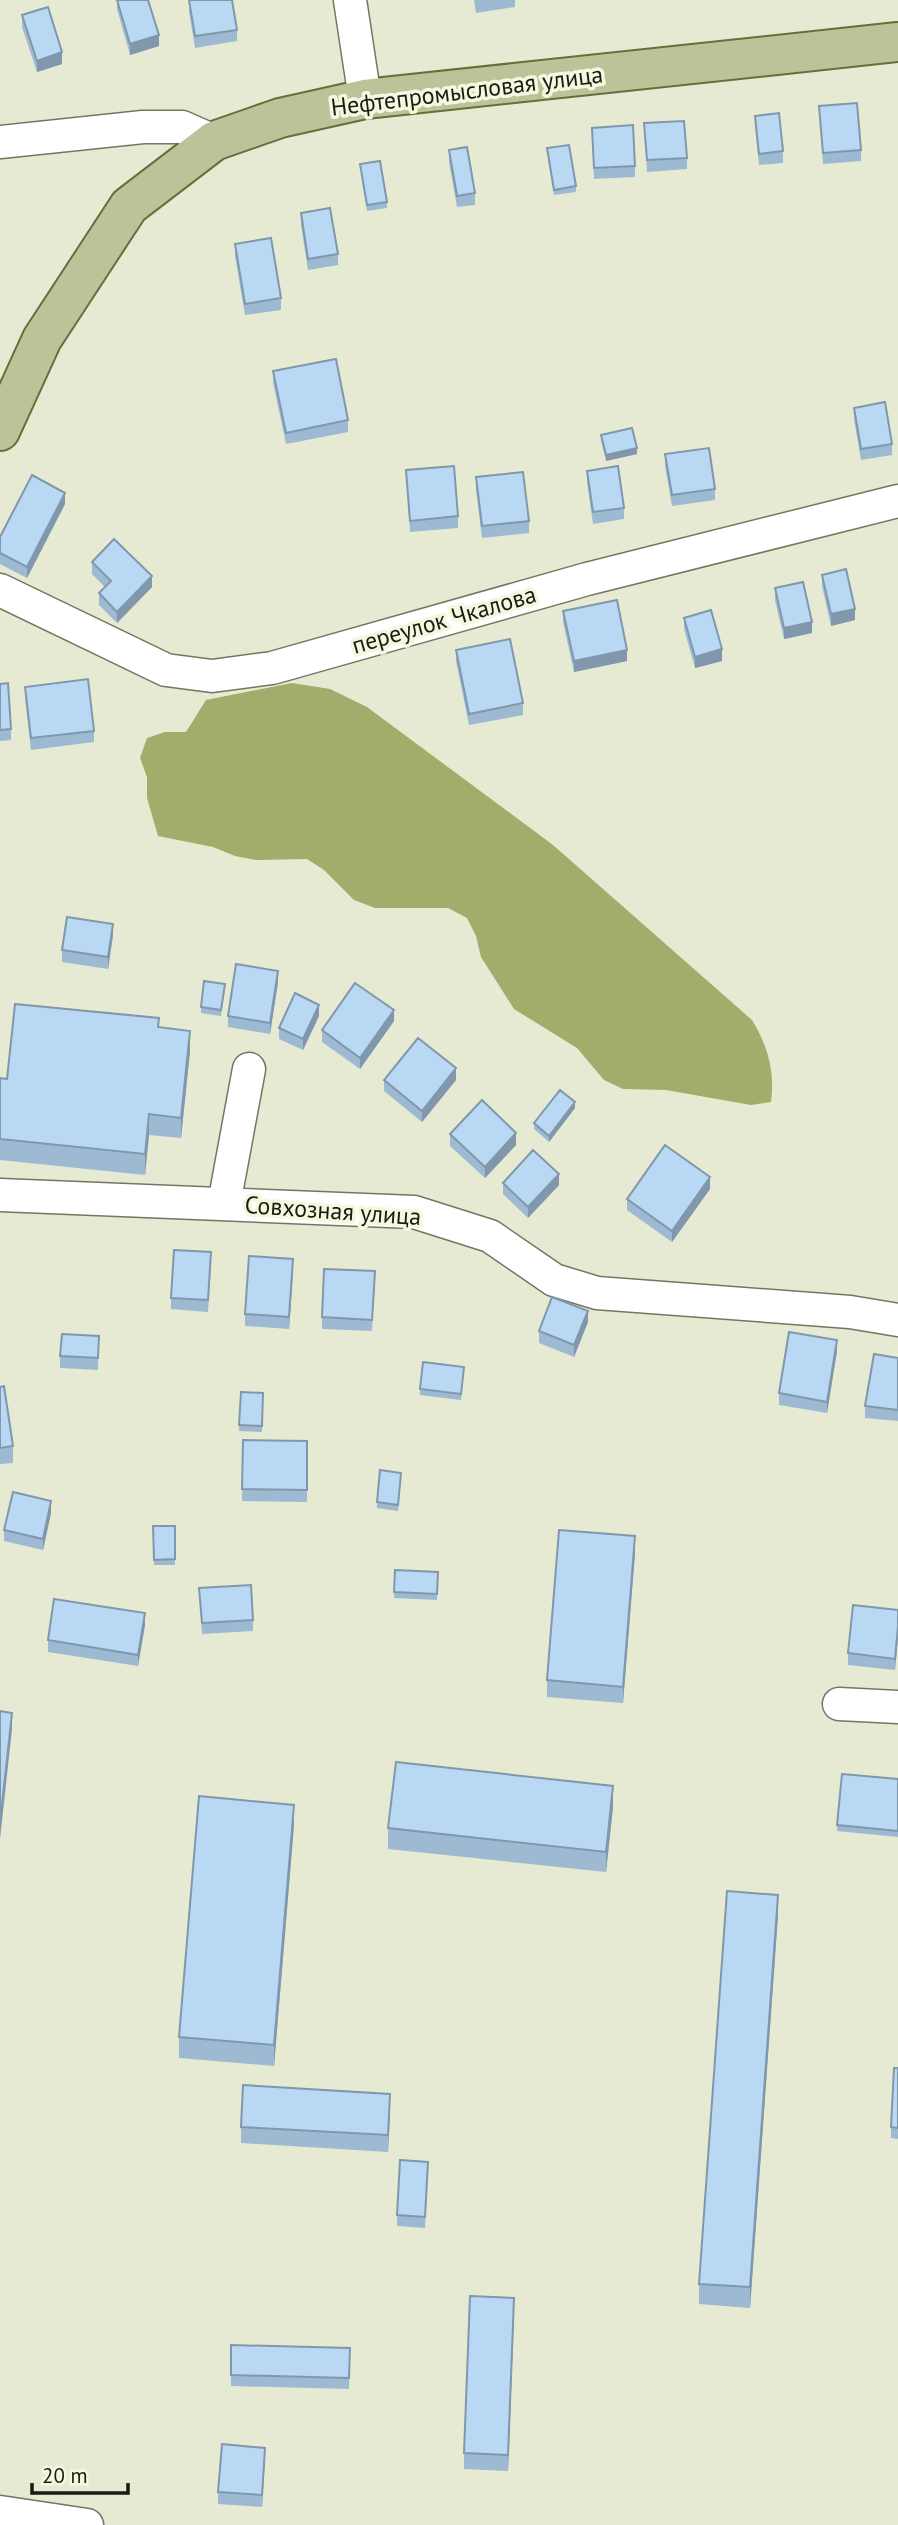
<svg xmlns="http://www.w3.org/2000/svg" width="898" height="2525" viewBox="0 0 898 2525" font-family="'PT Sans',sans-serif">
  <rect width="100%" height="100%" fill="#e6ead2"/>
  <path fill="#a4ac6b" d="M292,683l38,6 37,18 186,138 199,175c16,26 23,52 19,82l-20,3 -85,-15 -43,-1 -19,-9 -27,-32 -63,-39 -33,-52 -5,-21 -9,-18 -19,-10h-73l-21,-8 -30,-30 -17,-11 -51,1 -21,-4 -22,-9 -55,-11 -11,-38v-21l-7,-19 7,-20 18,-6h21l20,-32z"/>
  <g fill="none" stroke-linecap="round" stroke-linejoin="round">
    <g stroke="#737661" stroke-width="35">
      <path id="minor" d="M350,0l15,99
        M0,142l143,-15h39l32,14
        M0,590l166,80 46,6 60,-8 315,-89 311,-78
        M0,1195l414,17 76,24 64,44 43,13 253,19 48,8
        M224,1204l25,-135
        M839,1704l59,3
        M0,2512l87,13"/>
    </g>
    <g stroke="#676e3c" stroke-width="42">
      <path id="major" d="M0,431l42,-92 87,-133 85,-65 66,-23 85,-19 533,-57"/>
    </g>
    <use href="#minor" stroke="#fff" stroke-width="32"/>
    <use href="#major" stroke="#bdc298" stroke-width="38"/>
  </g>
  <path fill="#9ebad2" d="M117,0h31l11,46 -29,9 -13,-46z
    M189,0l48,30v11l-42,7 -6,-37z
    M474,0h41v7l-39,6z
    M22,15l40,49 -25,8 -15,-45z
    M819,106l42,44v11l-38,3z
    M755,116l28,35v12l-24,2 -4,-38z
    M644,123l43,35v11l-40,3z
    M592,128l43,38v11l-41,2z
    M547,148l29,38v6l-22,3z
    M449,150l26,43v12l-18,2 -8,-45z
    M360,164l27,38v6l-20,3z
    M301,213l37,41v11l-30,5 -7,-45z
    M235,244l46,54v12l-36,5 -10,-59z
    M273,371l75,49v12l-62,12 -13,-61z
    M854,408l38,36v11l-31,5 -7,-41z
    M601,435l36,19 -31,7 -5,-21z
    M665,454l50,35v11l-43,6 -7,-40z
    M406,470l52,46v12l-48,4z
    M587,471l37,37v11l-31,5 -6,-42z
    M476,477l53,44v12l-47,5 -6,-49z
    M65,504l-38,74 -27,-14v-27z
    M92,562l60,25 -35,36 -18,-18v-12l6,-6 -13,-13z
    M822,575l33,45 -24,6 -9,-40z
    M775,588l37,45 -28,6 -9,-39z
    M563,611l64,50 -53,11 -11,-50z
    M684,618l38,43 -27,7 -11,-39z
    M456,650l67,53v12l-54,10 -13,-64z
    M0,684l11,45v11l-11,1z
    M25,687l69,44v11l-63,8 -6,-52z
    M113,935l-5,34 -46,-7v-12z
    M278,982l-8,52 -42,-7v-11z
    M225,989l-4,27 -20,-3v-6z
    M319,1016l-16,34 -24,-11v-11z
    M394,1021l-34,48 -38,-27v-12z
    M159,1028l31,23 -9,87 -32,-3 -4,40 -145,-15v-82l7,1z
    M384,1080h72l-34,42 -38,-31z
    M575,1108l-26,34 -15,-13v-6z
    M450,1134l66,11 -31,33 -35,-32z
    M503,1183l56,2 -31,33 -25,-24z
    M710,1189l-38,53 -45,-32v-11z
    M211,1264l-3,48 -37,-3v-11z
    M293,1271l-4,58 -44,-3v-12z
    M375,1283l-3,48 -50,-2v-12z
    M588,1322l-14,35 -35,-14v-12z
    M99,1336l-1,34 -38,-2v-12z
    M837,1351l-10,62 -48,-8v-12z
    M898,1358v63l-33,-3v-12z
    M464,1373l-3,27 -41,-5v-6z
    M0,1387l13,59v17l-13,1z
    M241,1392l22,1 -1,39 -23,-1z
    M243,1440l64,1v61l-65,-1z
    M401,1479l-3,32 -21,-3v-6z
    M51,1513l-8,37 -39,-9v-11z
    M153,1526h22v39h-21z
    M635,1553l-12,150 -76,-6v-17z
    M395,1570l43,2 -1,28 -43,-2z
    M199,1588l54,32v11l-51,3z
    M898,1610l-3,60 -47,-5v-12z
    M145,1625l-7,41 -90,-14v-12z
    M898,1779v58l-61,-6v-6z
    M613,1807l-7,65 -218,-23v-21z
    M294,1825l-20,241 -95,-8v-21z
    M778,1915l-28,393 -51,-4v-20z
    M898,2068v71l-7,-1v-11z
    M390,2111l-2,41 -147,-9v-16z
    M428,2173l-3,55 -28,-2v-11z
    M514,2314l-6,157 -44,-2v-16z
    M231,2345l119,3 -1,41 -118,-3z
    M265,2459l-3,48 -44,-3v-12z"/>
  <path fill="#8197ab" d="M159,35v11l-29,9v-11z
    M62,52v12l-25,8v-11z
    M637,448v6l-31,7v-6z
    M65,493v11l-38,74v-11z
    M152,576v11l-35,36v-11z
    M855,609v11l-24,6v-12z
    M812,622v11l-28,6v-11z
    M722,649v12l-27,7v-11z
    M627,650v11l-53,11v-11z
    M113,924v11l-5,34v-12z
    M278,971v11l-8,52v-11z
    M319,1005v11l-16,34v-11z
    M394,1010v11l-34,48v-11z
    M190,1031v20l-9,87v-20z
    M456,1068v12l-34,42v-11z
    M575,1102v6l-26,34v-6z
    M149,1114v21l-4,40v-21z
    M516,1133v12l-31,33v-11z
    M559,1174v11l-31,33v-11z
    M710,1177v12l-38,53v-11z
    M293,1259v12l-4,58v-12z
    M588,1311v11l-14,35v-12z
    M837,1340v11l-10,62v-11z
    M51,1501v12l-8,37v-11z
    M635,1536v17l-12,150v-16z
    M145,1613v12l-7,41v-11z
    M898,1626v11l-3,33v-11z
    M12,1713v16l-12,110v-16z
    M613,1786v21l-7,65v-20z
    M294,1805v20l-20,241v-21z
    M778,1895v20l-28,393v-21z
    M390,2094v17l-2,41v-17z
    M514,2298v16l-6,157v-16z
    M265,2448v11l-3,48v-12z"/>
  <path fill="#b8d8f4" stroke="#8197ab" stroke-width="2" d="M117,0h31l11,35 -29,9z
    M189,0h43l5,30 -42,6z
    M48,7l14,45 -25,9 -15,-46z
    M857,103l4,47 -38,3 -4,-47z
    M779,113l4,38 -24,3 -4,-38z
    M684,121l3,37 -40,2 -3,-37z
    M633,125l2,41 -41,2 -2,-40z
    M569,145l7,41 -22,4 -7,-42z
    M467,147l8,46 -18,3 -8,-46z
    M380,161l7,41 -20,3 -7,-41z
    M330,208l8,46 -30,5 -7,-46z
    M271,238l10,60 -36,6 -10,-60z
    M336,359l12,61 -62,13 -13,-62z
    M885,402l7,42 -31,5 -7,-41z
    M632,428l5,20 -31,7 -5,-20z
    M709,448l6,41 -43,6 -7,-41z
    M454,466l4,50 -48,5 -4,-51z
    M618,466l6,42 -31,4 -6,-41z
    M523,472l6,49 -47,5 -6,-49z
    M32,475l33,18 -38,74 -27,-14v-16z
    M114,539l38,37 -35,36 -18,-19 12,-12 -19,-19z
    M846,569l9,40 -24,5 -9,-39z
    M803,582l9,40 -28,6 -9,-40z
    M617,600l10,50 -53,11 -11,-50z
    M711,610l11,39 -27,8 -11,-39z
    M510,639l13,64 -54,11 -13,-64z
    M88,679l6,52 -63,7 -6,-51z
    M8,683l3,46 -11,1v-46z
    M67,917l46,7 -5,33 -46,-7z
    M236,964l42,7 -8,52 -42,-7z
    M204,981l21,3 -4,26 -20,-3z
    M355,983l39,27 -34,48 -38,-28z
    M295,993l24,12 -16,34 -24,-11z
    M15,1004l144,14 -1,9 32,4 -9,87 -32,-4 -4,40 -145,-15v-61l7,1z
    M418,1038l38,30 -34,43 -38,-31z
    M560,1090l15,12 -26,34 -15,-13z
    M482,1100l34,33 -31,34 -35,-33z
    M665,1145l45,32 -38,54 -45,-32z
    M533,1150l26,24 -31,33 -25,-24z
    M174,1250l37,2 -3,48 -37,-2z
    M249,1256l44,3 -4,58 -44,-3z
    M324,1269l51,2 -3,49 -50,-3z
    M552,1297l36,14 -14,34 -35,-14z
    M789,1332l48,8 -10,62 -48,-9z
    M62,1334l37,2 -1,22 -38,-2z
    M874,1354l24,4v52l-33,-4z
    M423,1362l41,5 -3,27 -41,-5z
    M4,1386l9,60 -13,2v-61z
    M241,1392l22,1 -1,33 -23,-1z
    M243,1440l64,1v49l-65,-1z
    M380,1470l21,3 -3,32 -21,-3z
    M13,1492l38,9 -8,38 -39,-9z
    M153,1526h22v33l-21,1z
    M559,1530l76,6 -12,151 -76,-7z
    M395,1570l43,2 -1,22 -43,-2z
    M251,1585l2,35 -51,3 -3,-35z
    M54,1599l91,14 -7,42 -90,-15z
    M853,1605l45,5v16l-3,33 -47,-6z
    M0,1711l12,2 -12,110z
    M396,1762l217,24 -7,66 -218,-24z
    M842,1774l56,5v52l-61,-6z
    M199,1796l95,9 -20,240 -95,-8z
    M727,1891l51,4 -28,392 -51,-3z
    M894,2068h4v60l-7,-1z
    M243,2085l147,9 -2,41 -147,-8z
    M400,2160l28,2 -3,55 -28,-2z
    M470,2296l44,2 -6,157 -44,-2z
    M231,2345l119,3 -1,30 -118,-3z
    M222,2444l43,4 -3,47 -44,-3z"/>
  <g text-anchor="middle" stroke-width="7" stroke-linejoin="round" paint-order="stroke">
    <g font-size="24" fill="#1a1b12" stroke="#f4f8df">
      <text transform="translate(467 91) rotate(-7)" y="8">Нефтепромысловая улица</text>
      <text transform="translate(444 620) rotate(-16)" y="8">переулок Чкалова</text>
      <text transform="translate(333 1211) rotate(4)" y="8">Совхозная улица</text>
    </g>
  </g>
  <path d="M32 2483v10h96v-10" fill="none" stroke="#1a1b12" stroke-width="3.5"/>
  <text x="42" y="2483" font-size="21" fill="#1a1b12" stroke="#f4f8df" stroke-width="5" paint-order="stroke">20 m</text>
</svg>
